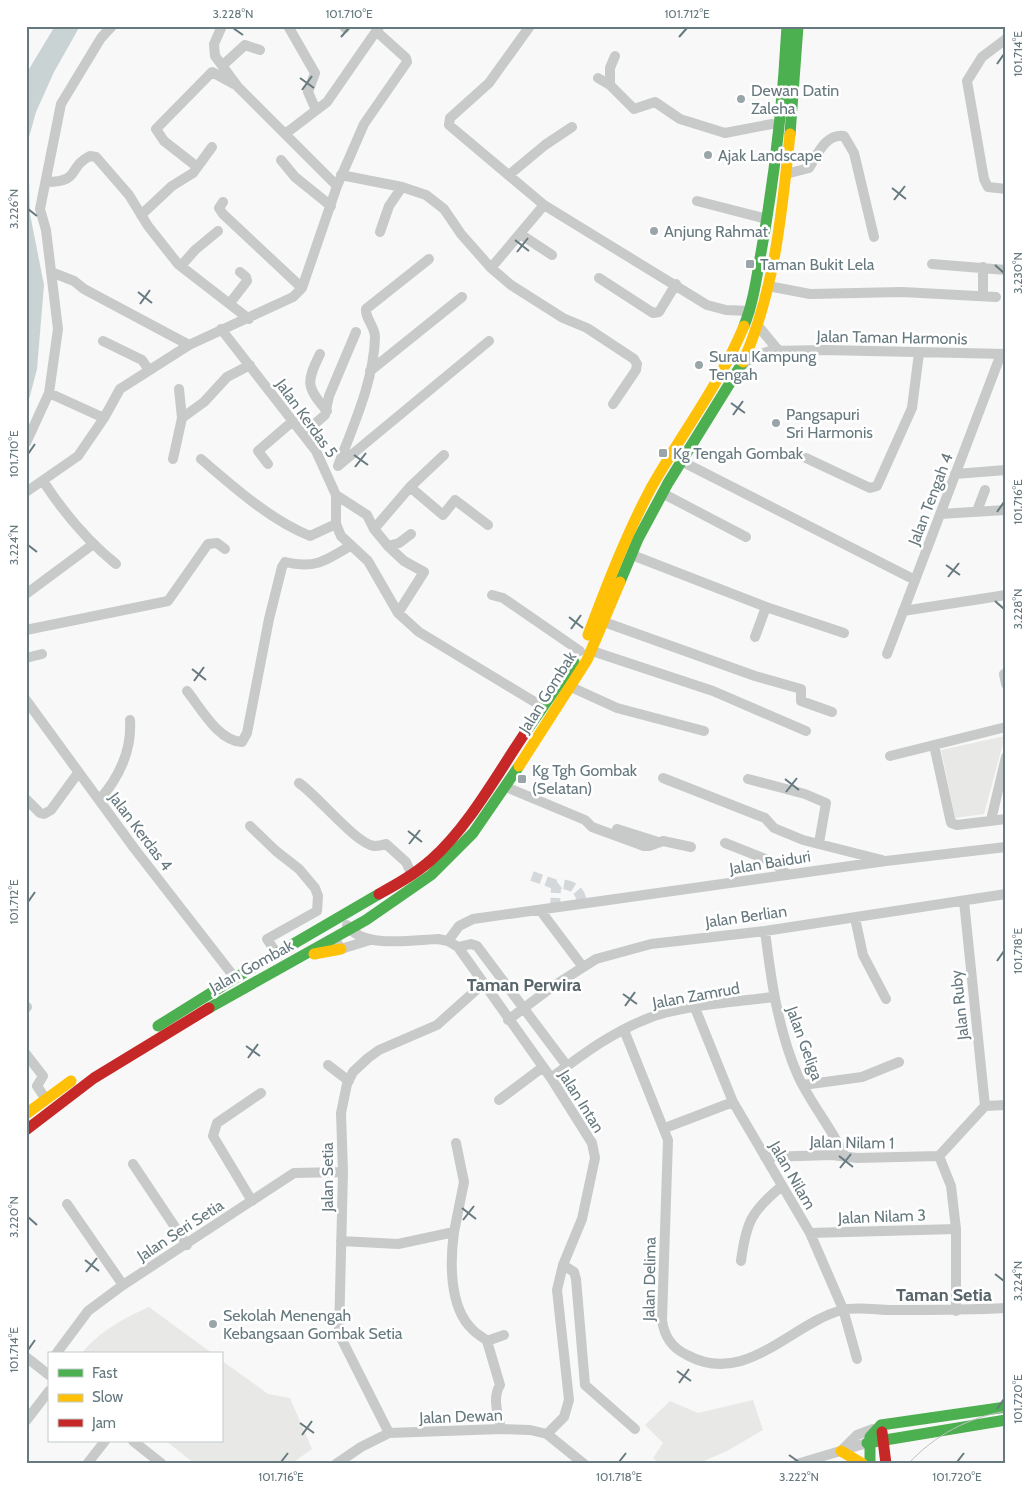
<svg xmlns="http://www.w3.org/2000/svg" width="1032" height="1490" viewBox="0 0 1032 1490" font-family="Cabin,sans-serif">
  <rect width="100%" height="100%" fill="#f8f8f8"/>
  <path fill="#e8e9e6" d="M1005,736l-21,78 -29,4 -14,-68z
    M149,1307l64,47h-132c19,-23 41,-35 68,-47z
    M221,1360l47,34 22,4 22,51 -21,15h-96l-29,-23h55z
    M753,1400l10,30 -36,21 -30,13h-37l-7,-6 10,-15 -18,-18 25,-24 28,12z"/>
  <path fill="#c9d3d4" d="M55,26h25l-26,46 -18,40 -8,29 2,73 14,71 -7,84 -11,42v-337z"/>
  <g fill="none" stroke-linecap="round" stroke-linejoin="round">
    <path stroke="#d4d8da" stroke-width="10" stroke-dasharray="10 5" stroke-linecap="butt" d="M532,876l25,9
      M555,908l1,-21 4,-3c15,1 20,7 23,20"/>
    <path stroke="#c8c9c9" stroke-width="10" d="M222,26l-8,18 1,12 23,31 99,99
      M288,26l27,47 -7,19 8,18
      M344,26l1,2
      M530,26l-41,57 -39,35 -1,7 95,80 163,100 19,5 24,1
      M1006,39l-24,18 -15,24 17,98 4,8 18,2
      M223,65l22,-20 15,5
      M598,78l12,7 24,24 21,-7 25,17 45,14 47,-9
      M610,85v-17l5,-12
      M285,134l42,-32 52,-75
      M281,160l14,17 36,29
      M196,166l-32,-25 -8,-12 56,-57 22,12
      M786,174l23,-6c9,-14 16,-34 35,-32l10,17 20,84
      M341,175l61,12 24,8 18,14 17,25 30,34 20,17 52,33 24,10 47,31 3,5 -1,6 -23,34
      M509,175l36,-30 27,-18
      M46,182c36,0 21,-15 44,-26l6,1 33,38 19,31 30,38 71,55
      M697,201l70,18
      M223,202l-4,6 4,6 79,74
      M141,215l31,-29 21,-13 19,-26
      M380,232l9,-26 13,-19
      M520,234l32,21
      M932,264l74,6
      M181,266l14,-16 23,-19
      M983,267v28
      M491,268l53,-63
      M51,272l23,9 10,8 105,56
      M599,278l54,35 6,-1 17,-28
      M768,286l42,8 92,-2 94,5
      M230,303l17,-22 -1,-4 -6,-5
      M759,327l19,23
      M221,329l95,122 20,44v29l5,12 27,25 30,52 21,19 124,75
      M103,341l39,19 7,10
      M320,354c-14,28 -14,33 7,57
      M743,365l11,-9 16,-5 54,-1 182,4
      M370,371l92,-74
      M179,389l3,29
      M49,393l55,25
      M303,434l22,-19 4,-19 27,-64
      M26,443l23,-50 9,-64 -12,-99 -6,-21 21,-105 40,-66 11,-12
      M806,458l64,30 7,-2 35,-78 7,-55
      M173,459l9,-41 22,-16 23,-25 23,-12
      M201,459c34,29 68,60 109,77l26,-12
      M681,461l234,119
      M268,464l-10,-13 35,-30
      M338,466c15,-40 36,-85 37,-129 0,-11 -10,-18 -9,-28l63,-50
      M338,466l151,-125
      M955,474l51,-4
      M43,481c21,32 43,59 73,83
      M410,487l33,28 12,-15 33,25
      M26,492l52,-36 26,-38 16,-29 69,-44 104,-48 9,-9 35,-102 27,-62 43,-62 -1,-4 -30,-27
      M662,493l84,44
      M336,495l31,20 7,14 14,17 11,-3 12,-9
      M977,511l8,-21
      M940,514l66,-4
      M374,529l36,-42 34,-32
      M388,546l16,15 20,11 -26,41
      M632,555l134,52 78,26
      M26,594l66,-49
      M492,595l11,3 77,53
      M903,611l103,-16
      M604,622l151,54 46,13v12l31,11
      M26,630l142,-29 40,-57 9,-1 8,6
      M755,637l11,-30
      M592,651l121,40 93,40
      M887,654l114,-300
      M26,658l16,-4
      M1004,674l2,10
      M571,687l46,21 87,23
      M187,691c14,17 31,50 55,51l5,-9 22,-114 13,-52 3,-5c29,7 41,-1 65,-16
      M26,700l108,148 101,130
      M934,745l17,78 6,2 49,-6
      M890,756l116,-29
      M663,778l102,40 9,10 29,12 79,20
      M748,779l57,15 21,9 -7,40
      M299,783c19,13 57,61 75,63 4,0 9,-1 12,-2l20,18 6,13
      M506,787l79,33 7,7 52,19h5l14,-5 28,6
      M26,799l14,14 4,1 7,-4 27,-37
      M99,800c20,-22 33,-50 31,-80
      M991,820l15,-63
      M250,826l26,25 23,18 16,19 3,8 -1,15 -50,28 10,15
      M617,829l41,13
      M725,843l48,19 15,13
      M964,901l21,205
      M540,910l43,57
      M855,918l8,37 23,44
      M347,925c15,24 65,15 91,14l10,2 10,6 93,131 41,65 3,15 -13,61 -19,46 -6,25 12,110 -5,17 -17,17
      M765,931c6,49 13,99 33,145 13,28 33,51 46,79
      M448,941l11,-15 14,-7 413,-58 120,-14
      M338,944l3,5 29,-9
      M458,947l13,-3 6,2 90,120
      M26,1008l1,-1
      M695,1008l38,94 77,131 33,76 14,50
      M508,1020l44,-33 44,-28 55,-15 114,-13 241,-37
      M624,1030l44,110 -6,180c2,16 10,28 25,35 59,32 103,-31 155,-45 14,-4 35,0 50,0 38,0 76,0 114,-2
      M26,1054l17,22 -6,10 8,12
      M328,1065l21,16
      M551,1078c31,-23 61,-46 98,-60 32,-13 88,-16 124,-21
      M803,1085l59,-8 37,-15
      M499,1100l44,-33
      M665,1128l68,-26
      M939,1156l12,30 5,43v82
      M765,1157l67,-2 25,3 82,-2 46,-50 21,-1
      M133,1164l54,81
      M252,1201l-39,-65 4,-13 44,-30
      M67,1204l56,81
      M454,1232c-4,29 -5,75 18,97 4,5 11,8 15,12
      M810,1233l146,-4
      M341,1241l57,3 56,-12 10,-50 -8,-39
      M741,1261c5,-38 10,-50 41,-75
      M563,1265l11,7 2,7 9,106 50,44
      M56,1354l32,-43 35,-26 171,-112 49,-1
      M26,1357l23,18
      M26,1421l23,-30
      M501,1429c-3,-15 -9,-31 -1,-44l-13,-44 17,-6
      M389,1433l-50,-99 4,-162 -2,-59 6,-29 6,-12 15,-14 11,-8 58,-25 47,-42
      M133,1441l29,23
      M843,1449l14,-14 16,-6
      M87,1464l18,-23
      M336,1464l25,-17 28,-14 112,-4 29,1 17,4 37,30
      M797,1464l70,-21"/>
    <path stroke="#4caf50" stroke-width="11" d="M790,134l8,-108
      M744,326c10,-25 13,-52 18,-79 13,-73 21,-146 25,-221
      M620,582l18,-43 30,-56 75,-121
      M527,730l47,-68
      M209,1008l157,-88 65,-45 42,-42 46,-67
      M158,1026l77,-48 144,-84
      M867,1443l139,-23
      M870,1464v-27l11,-12 125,-18"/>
    <path stroke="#ffc107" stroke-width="11" d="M743,362c32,-72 39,-150 47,-228
      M588,635c19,-50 38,-100 63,-147 31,-55 69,-104 93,-162
      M519,766l68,-106 33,-78
      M314,954l27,-5
      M26,1114l45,-33
      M841,1451l22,13"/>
    <path stroke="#c62828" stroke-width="11" d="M379,894c18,-10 36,-20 52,-34 39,-35 66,-86 96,-130
      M26,1130l68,-52 115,-70
      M882,1432l4,32"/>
    <path stroke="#bdc0c1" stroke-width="1" d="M908,1464c27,-29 59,-46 98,-53"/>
  </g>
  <path fill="none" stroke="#66797f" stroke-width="2" d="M233,28l10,7M341,37l8,-9M679,37l8,-9M997,64l7,-10M300,78l14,10M302,90l10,-14M892,188l14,11M894,200l11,-14M28,209l9,7M515,240l14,11M517,252l11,-14M995,265l9,8M138,292l14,11M140,304l10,-14M731,403l14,10M733,415l10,-14M28,454l7,-10M354,455l14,10M355,467l11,-14M997,512l7,-10M28,545l9,7M946,565l14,10M948,577l11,-14M995,601l9,8M569,617l14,11M571,629l10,-14M192,669l14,11M194,681l10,-14M785,779l14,11M786,792l11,-14M408,831l14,11M409,844l11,-14M28,902l7,-10M997,961l7,-10M623,994l14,10M625,1006l10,-14M246,1046l14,10M248,1058l10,-14M839,1156l14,11M840,1168l11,-14M462,1208l14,11M28,1217l9,8M463,1220l11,-14M85,1260l14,11M86,1272l11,-14M995,1274l9,7M28,1350l7,-10M677,1371l14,10M679,1383l10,-14M997,1409l7,-10M300,1423l14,10M302,1435l10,-14M789,1455l10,7M281,1462l7,-9M619,1462l7,-9M957,1462l7,-9"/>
  <g fill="#99a5a9" stroke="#fff" stroke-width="2">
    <circle cx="741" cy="99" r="5"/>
    <circle cx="708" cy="155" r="5"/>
    <circle cx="654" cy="231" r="5"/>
    <rect x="745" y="259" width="10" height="10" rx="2.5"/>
    <circle cx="699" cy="365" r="5"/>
    <circle cx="776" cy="423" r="5"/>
    <rect x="658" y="448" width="10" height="10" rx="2.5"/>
    <rect x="517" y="774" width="10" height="10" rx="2.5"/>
    <circle cx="213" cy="1324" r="5"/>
  </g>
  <g text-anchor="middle" stroke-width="5" stroke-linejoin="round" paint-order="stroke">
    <g font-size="16" fill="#66797f" stroke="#fff" text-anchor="start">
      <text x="751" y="96">Dewan Datin<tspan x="751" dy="18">Zaleha</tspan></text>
      <text x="718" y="161">Ajak Landscape</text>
      <text x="664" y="237">Anjung Rahmat</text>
      <text x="760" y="270">Taman Bukit Lela</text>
      <text x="709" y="362">Surau Kampung<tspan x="709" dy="18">Tengah</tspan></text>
      <text x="786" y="420">Pangsapuri<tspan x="786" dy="18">Sri Harmonis</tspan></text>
      <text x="673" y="459">Kg Tengah Gombak</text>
      <text x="532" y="776">Kg Tgh Gombak<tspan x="532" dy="18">(Selatan)</tspan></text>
      <text x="223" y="1321">Sekolah Menengah<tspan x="223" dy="18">Kebangsaan Gombak Setia</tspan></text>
    </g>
    <g font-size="16" fill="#66797f" stroke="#fff">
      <text transform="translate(892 337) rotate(1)" y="6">Jalan Taman Harmonis</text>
      <text transform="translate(307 418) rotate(54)" y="6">Jalan Kerdas 5</text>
      <text transform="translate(930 499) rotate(-69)" y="6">Jalan Tengah 4</text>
      <text transform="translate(547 692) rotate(-58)" y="6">Jalan Gombak</text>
      <text transform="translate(141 831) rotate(53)" y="6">Jalan Kerdas 4</text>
      <text transform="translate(770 862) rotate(-9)" y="6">Jalan Baiduri</text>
      <text transform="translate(746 916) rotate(-8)" y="6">Jalan Berlian</text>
      <text transform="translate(251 966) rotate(-29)" y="6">Jalan Gombak</text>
      <text transform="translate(696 995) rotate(-10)" y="6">Jalan Zamrud</text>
      <text transform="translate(959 1005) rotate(-96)" y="6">Jalan Ruby</text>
      <text transform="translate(805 1043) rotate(70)" y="6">Jalan Geliga</text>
      <text transform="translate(582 1101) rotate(58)" y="6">Jalan Intan</text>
      <text transform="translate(852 1142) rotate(1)" y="6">Jalan Nilam 1</text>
      <text transform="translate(793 1175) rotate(60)" y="6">Jalan Nilam</text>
      <text transform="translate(327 1177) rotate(-90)" y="6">Jalan Setia</text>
      <text transform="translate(882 1216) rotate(-2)" y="6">Jalan Nilam 3</text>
      <text transform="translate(180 1230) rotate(-33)" y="6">Jalan Seri Setia</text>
      <text transform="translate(649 1279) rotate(-89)" y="6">Jalan Delima</text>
      <text transform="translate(461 1416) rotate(-2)" y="6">Jalan Dewan</text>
    </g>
    <g font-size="18" font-weight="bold" fill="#58666b" stroke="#fff">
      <text x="524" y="991">Taman Perwira</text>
      <text x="944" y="1301">Taman Setia</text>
    </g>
  </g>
  <rect width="1032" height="1490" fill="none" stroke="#ffffff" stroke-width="55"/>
  <rect x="48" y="1352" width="175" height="90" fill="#ffffff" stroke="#c2c9cc"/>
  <rect x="58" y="1369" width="25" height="8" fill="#4caf50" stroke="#c2c9cc"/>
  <text x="92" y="1378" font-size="15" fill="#66797f">Fast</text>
  <rect x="58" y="1394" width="25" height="8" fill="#ffc107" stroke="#c2c9cc"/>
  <text x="92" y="1402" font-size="15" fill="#66797f">Slow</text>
  <rect x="58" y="1419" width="25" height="8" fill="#c62828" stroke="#c2c9cc"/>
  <text x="92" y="1428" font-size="15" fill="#66797f">Jam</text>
  <rect x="28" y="28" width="976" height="1434" fill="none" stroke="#66797f" stroke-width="2"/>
  <g font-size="12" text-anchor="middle" fill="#66797f">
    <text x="233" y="18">3.228°N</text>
    <text x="349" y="18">101.710°E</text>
    <text x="687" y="18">101.712°E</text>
    <text transform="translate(1018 54) rotate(-90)" y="4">101.714°E</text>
    <text transform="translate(14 209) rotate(-90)" y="4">3.226°N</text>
    <text transform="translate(1018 273) rotate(-90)" y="4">3.230°N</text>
    <text transform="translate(14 454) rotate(-90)" y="4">101.710°E</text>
    <text transform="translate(1018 502) rotate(-90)" y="4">101.716°E</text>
    <text transform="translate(14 545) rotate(-90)" y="4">3.224°N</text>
    <text transform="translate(1018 609) rotate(-90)" y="4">3.228°N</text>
    <text transform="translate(14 902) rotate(-90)" y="4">101.712°E</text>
    <text transform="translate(1018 951) rotate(-90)" y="4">101.718°E</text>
    <text transform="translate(14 1217) rotate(-90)" y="4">3.220°N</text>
    <text transform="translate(1018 1281) rotate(-90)" y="4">3.224°N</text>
    <text transform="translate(14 1350) rotate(-90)" y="4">101.714°E</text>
    <text transform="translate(1018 1399) rotate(-90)" y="4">101.720°E</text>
    <text x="281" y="1481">101.716°E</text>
    <text x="619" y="1481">101.718°E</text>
    <text x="799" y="1481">3.222°N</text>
    <text x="957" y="1481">101.720°E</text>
  </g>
</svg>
